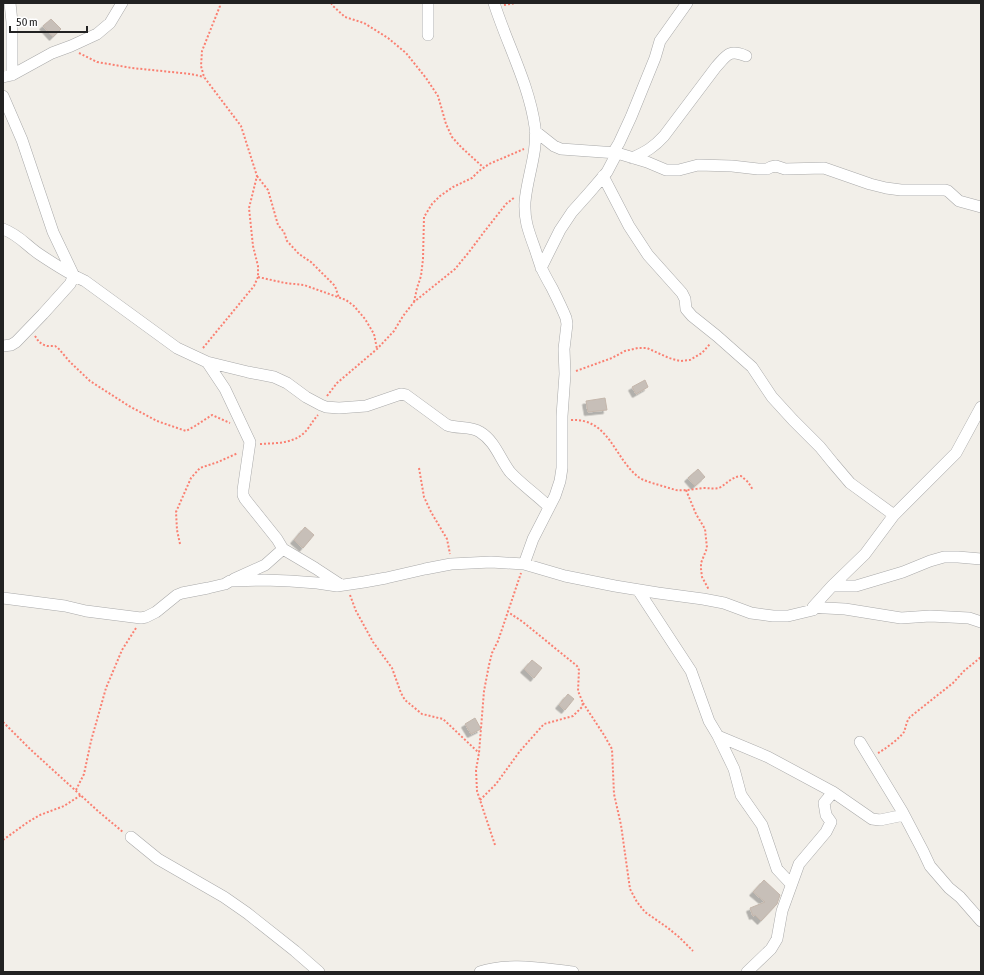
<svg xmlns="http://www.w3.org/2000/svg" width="984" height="975" viewBox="0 0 984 975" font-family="'Asap Condensed',sans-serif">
  <defs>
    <filter id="shadow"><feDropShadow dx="-3.5" dy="3.5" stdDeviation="0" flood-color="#0004"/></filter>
  </defs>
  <rect width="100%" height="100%" fill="#f2efe9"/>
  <path fill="#c7bfb8" stroke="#c4b6ab" filter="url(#shadow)" d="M51,19l10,10 -8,8 -10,-11z
    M645,380l3,7 -12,7 -4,-7z
    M605,398l2,12 -19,2 -2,-11z
    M698,469l7,8 -10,9 -7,-8z
    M305,527l9,8 -11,13 -9,-8z
    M532,660l10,8 -8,10 -10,-9z
    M568,694l6,5 -9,11 -6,-5z
    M475,718l6,11 -10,5 -6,-10z
    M764,880l16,15 -3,9 -16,17 -6,-6 -2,1 -3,-8 15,-6 -12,-10z"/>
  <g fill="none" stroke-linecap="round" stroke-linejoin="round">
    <g stroke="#a9a9a9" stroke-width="12">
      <path id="street" d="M10,3l2,19v53
        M494,3c13,41 35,81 41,124 3,25 -8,50 -10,75 -1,19 4,30 10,47 2,6 4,12 6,18 3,7 7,14 11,21 5,10 10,20 14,30l1,6 -3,25 1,25 -3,42v52l-2,13 -5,15 -22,43 -9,25
        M428,35v-32
        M3,77l9,-2 40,-22 19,-7 26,-12 13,-11 12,-20
        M3,96l19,44 31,92 21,44 -4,8 -27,30 -27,28 -5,3 -8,1
        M535,131l19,15 7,3 56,4 30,9 19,8h13l19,-5 34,1 26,3h9l4,-2 5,-1 9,3 39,-1 46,16 16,4 15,2h44l3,1 11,10 22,6
        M613,153l6,-10 12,-26 24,-59 5,-17 27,-38
        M632,158c14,-6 22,-11 32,-22l52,-69c11,-12 13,-18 30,-11
        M603,176l26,50 19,29 34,38 3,6 1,10 6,7 25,20 35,31 20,30 21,23 27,27 13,16 17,20 44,32
        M3,229c16,6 23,16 36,25 15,10 30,20 46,27l92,67 30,14 41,10 26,5 13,6 19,14 15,8 5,2 13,1 27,-2 32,-11 3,-1 5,1 41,30c11,4 24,1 33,7 15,9 20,27 30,40 12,13 27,23 39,35
        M541,268l19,-38 12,-18 17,-19 18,-21 10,-19
        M207,362l18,27 25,53 -7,48v5l2,4 32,40 6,10 32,19 26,17
        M234,579l31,-14 18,-16
        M832,586h24l47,-14 27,-11 14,-4h14l23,2
        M638,590l53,81 18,50 9,15 16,33 7,26 21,30 15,44 14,15
        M3,598l62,8 21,5 55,7 5,-1 10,-5 21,-17 5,-2 26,-5 17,-4 5,-3 34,-1 26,1 27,2 20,3 27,-4 22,-4 39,-9 26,-5 40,-2 33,2 41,12 50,10 43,7 45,6 21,4 27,10 22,3h15l25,-6v-3l13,1 19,1 56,9 29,-2 20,1 19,1 12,4
        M813,607l19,-21 33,-32 29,-39 62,-62 25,-46
        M718,736l50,21 65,35 39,27 8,1 24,-5
        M860,742l42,69 21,40 7,15 19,22 11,9 21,24
        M131,837l27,22 66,38 23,16 48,38 24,21
        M480,972c27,-10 64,-3 93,0
        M747,972l24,-23 6,-10 5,-28 17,-47 27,-32 5,-10 -5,-7 -2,-12 9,-11"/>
    </g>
    <path stroke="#fa8072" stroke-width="2" stroke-dasharray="2 2" stroke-linecap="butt" d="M331,3l2,3 12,11 19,6 24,15 18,15 20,25 12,18 8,28 6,13 9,10 23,21
      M504,5l12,-2
      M79,53l18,9 35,6 59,6 13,3
      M257,176l11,14 10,35 6,7 3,9 12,13 12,8 24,24 4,12
      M258,277l27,6 19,2 42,15 8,6 11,13 9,15 3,15
      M414,302l3,-14 4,-12 2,-17 1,-42 8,-13 8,-8 13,-9 19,-9 7,-7 10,-7 35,-15
      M35,336l4,6 5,3 3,1h8l3,2 12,14 20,19 39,25 28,15 29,10 9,-5 17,-11 18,8
      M203,348l51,-62 4,-9v-11l-5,-20 -4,-38 8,-32 -16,-50 -37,-49 -3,-11 1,-15 18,-45v-3
      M576,371l36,-13 13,-7 13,-3h9l22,10 11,3 10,-1 12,-7 8,-9
      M327,396l10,-13 40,-34 17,-18 9,-15 11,-14 41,-33 14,-17 15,-20 22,-28 9,-7
      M571,420c37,-2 43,36 65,55 4,4 10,6 16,8 8,2 16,5 24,7 9,1 18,-1 27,-2 6,0 11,1 16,0 8,-4 12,-11 22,-12l7,6 5,8
      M260,444c16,-1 33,0 45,-12 5,-5 8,-12 13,-17
      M419,468l5,29 7,15 16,27 3,15
      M686,490l10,24 9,15 2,19 -6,15v6l1,8 7,13
      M180,544l-3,-14 -1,-18 15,-34 9,-10 18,-6 20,-9
      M350,595l6,16 17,31 19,26 9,25 4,7 17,14 21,5 36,34
      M583,703l21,32 8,14 2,45 7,31 9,64 7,13 8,10 23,16 11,9 14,14
      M3,722l27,27 69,63 24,20
      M878,753c6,-3 22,-15 26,-21 2,-5 2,-10 6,-15l43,-34 11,-12 17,-14
      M76,790l8,-16 7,-33 15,-53 16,-38 14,-22
      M480,800l16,-16 24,-33 24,-27 29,-8 9,-9 1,-4 -5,-12 1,-21 -2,-4 -54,-44 -15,-10
      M3,840l25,-18 12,-7 24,-9 17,-11
      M495,845l-18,-54 -1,-21 3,-17 5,-62 5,-26 3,-12 6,-12 23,-68"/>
    <use href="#street" stroke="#fff" stroke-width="11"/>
  </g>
  <rect width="984" height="975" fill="none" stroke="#222222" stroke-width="8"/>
  <path d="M10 26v6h77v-6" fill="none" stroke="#222222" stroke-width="2"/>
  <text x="16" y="26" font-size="12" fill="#222222" stroke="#ffffff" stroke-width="3" paint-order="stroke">50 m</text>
</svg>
